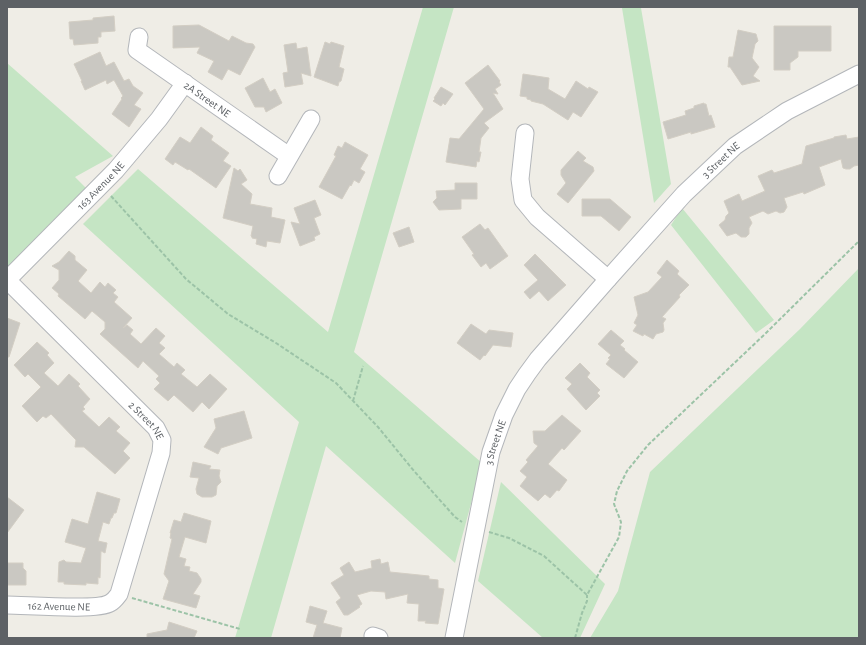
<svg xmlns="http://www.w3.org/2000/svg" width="866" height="645" viewBox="0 0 866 645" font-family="'Alegreya Sans',sans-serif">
  <rect width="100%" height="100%" fill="#efede6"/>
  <path fill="#c5e5c4" d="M423,7h31l-100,345 128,111 -27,100 -129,-117 -55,192h-36l64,-216 -216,-198 55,-55 190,163z
    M622,8h19l30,176 -17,19z
    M7,63l106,93 -38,21 11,11 -79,82z
    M682,208l92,112 -18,13 -85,-108z
    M859,268v370h-269l28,-47 32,-119 150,-143z
    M501,482l104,102 -25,54h-37l-65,-57z"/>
  <path fill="#cac8c2" stroke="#d3cec4" d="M114,16l1,15 -14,1v5h-3v6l-24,2 -1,-6h-3l-1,-17 24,-2v-2z
    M199,25l30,16 3,-5 14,7 7,1 2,3 -15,28 -12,-6 -6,11 -14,-8 6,-11 -17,-8 3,-6 -27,1v-22z
    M774,26h57v25h-33v6l-8,6v7h-16z
    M738,30l18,4 2,7 -3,3 -3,14 7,9 -6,9 7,5 -18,4 -12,-18h-2l1,-10h4z
    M325,42l5,2 1,-2 13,4 -5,21 5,2 -3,12 -2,1 -1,4 -24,-9z
    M296,43l1,6 10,-2 4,29 -10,-3 2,11 -18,3 -2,-14 5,-1 -4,-27z
    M100,52l6,14 8,-4 10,19 5,-2 4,7 10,7 -9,12 7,4 -12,18 -17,-13 10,-15 -1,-1 2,-2 -9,-16 -7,4 -1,-4 -21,10 -4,-9h1l-8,-17z
    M488,65l12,16 -1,1 2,3 -6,4 3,5 -5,-1 10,16 -19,14 5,5 -8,10 -2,14h2l-2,10 -2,-1 -1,6 -30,-5 4,-24 9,1 25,-30 -19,-26z
    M523,74l26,4 -1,11 17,10 11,-18 12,8 1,-2 9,5 -17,25 -8,-5 -5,8 -25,-16 -12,-3v-1l-4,-1v-2l-7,-1z
    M263,78l7,14 5,-3 7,14 -16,9 -2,-5h-9l-10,-19z
    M441,87l12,7 -8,11 -2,-2 -2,3 -8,-5 2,-2 -1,-1z
    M704,103v1h2l3,12 2,-1 4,12 -24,7v-2l-23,7 -5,-17 23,-7 -1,-4 9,-3v-2z
    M201,127l12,9 -2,4 18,13 -6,8 8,5 -15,22 -27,-19 -1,1 -13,-8 -2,3 -8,-6 15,-22 10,6z
    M846,135l1,4 12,-2v28l-5,1 -4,3h-4l-3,-1 -2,-9 -22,8 6,18 -21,9 -1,-2 -19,6 3,9 -3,5 -4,1 -4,-2 -8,3 -5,-3 -14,6 3,6 -3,5v6l-3,3h-5l-5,-4 -9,3 -8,-11 6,-5 1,-4 3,-3 -5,-12 15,-7 3,7 23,-10 -7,-15 14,-6 2,3 28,-9 4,-18 28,-8v-1z
    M345,142l23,13 -8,14 5,3 -6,11 -5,-3 -3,6 -1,-1 -8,14 -23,-12 17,-31 -2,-1 4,-9 4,2z
    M578,151l8,7 -3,3 10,6 1,4 -26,32 -11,-9 9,-11 -5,-8v-5z
    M234,168l4,3 2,-2 7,11 -6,4 11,10 -2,10 22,4 -1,9 14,3 -5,23 -13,-2 -1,6 -10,-3 1,-5 -5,-1v-1l-1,-1 2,-10 -30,-8z
    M455,183h22v16h-16v10l-22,1 -6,-8 4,-4 -1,-7 19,-1z
    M582,199h28l21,18 -12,14 -18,-15h-19z
    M315,200l6,15 -7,3 6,16 -6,3 1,3 -15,6 -9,-24 9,2 -6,-16z
    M480,224l5,6 3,-2 20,28 -18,13 -4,-6 -5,4 -9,-12 2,-1 -12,-17z
    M409,227l5,15 -15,5 -6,-14z
    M69,251l6,5v4l12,10 -9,11 13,12 9,-11 5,5 3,-4 8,7 -3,3 5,4 -4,5 18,16 -9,10 4,-3 6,5 -3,4 11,10 15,-16 9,8 -6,7 6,5 -6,6 15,13 3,-4 8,7 -4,4 16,13 13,-13 17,15 -18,20 -7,-7 -9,10 -19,-17 -6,6 -14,-12 6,-6 -4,-4 3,-3 -16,-15 -5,7 -38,-34 5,-5v-7l-13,-11 -7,8 -27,-23 1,-2 -7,-6 7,-8v-10l-7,-4 7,-4z
    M535,254l31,31 -18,16 -9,-10 -9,8 -6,-7 14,-12 -14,-15z
    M667,260l12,11 -2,3 12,11 -10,10 1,2 -18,20 4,2 -3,4 1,7 -1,2 -7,2 -3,5 -9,-5 -1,2 -10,-5 4,-6 -3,-2 4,-8 -4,-18 14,-5 14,-15 -5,-4z
    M7,318l13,5 -11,34h-2z
    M471,324l15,10 3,-4 24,3 -2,14 -18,-2 -8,11 -1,-1 -4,5 -23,-17z
    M611,330l13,11 -4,4 5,4 -1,1 14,12 -14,16 -18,-14 4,-5 -2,-1 3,-3 -13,-11z
    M37,342l12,11 -2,2 7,8 -10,10 14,13 11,-12 11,10 -2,2 12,13 -7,8 2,2 -3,2 17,16 10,-10 11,10 -4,4 14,12 -7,8 7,7 -15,16 -31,-27h-9l1,-7 -25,-26 -5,4 -3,-2 -6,6 -15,-16 19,-19 -13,-13 -3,3 -11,-12z
    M580,363l10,10 -3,4 13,13 -3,3 3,3 -14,14 -19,-21 5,-5 -7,-6z
    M244,411l8,27 -31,10 -3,6 -14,-7 12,-19 -2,-9z
    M562,415l19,16 -17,19 -2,-2 -14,16 19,16 -8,11 -2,-1 -7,8 -5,-4 -7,7 -18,-15 7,-9 -7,-6 8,-9 -2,-2 12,-14 -4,-3 -1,-12h12z
    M193,462l18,4 -2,3 11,1 -1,6 2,6 -4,4 -1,9 -4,2h-10l-5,-3 -1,-5 3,-11 -9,-1z
    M97,492l23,7 -4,14h-2l-2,5h-1l-2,6 -6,-2 -5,19 9,2 -2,10 -4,-2 -1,27 -2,-1v7l-12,-1v2l-22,-1v-2h-6l1,-20 5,-2 2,2 15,1 5,-15 -21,-6 7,-23 16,5z
    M7,497l17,13 -17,23z
    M184,513l27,8 -5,22 -21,-6 -6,20 7,2 -2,7 6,1 -1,4 8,2 4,6v3l-8,12 7,2 -4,12 -33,-9 6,-18 -5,-7 8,-35 -2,-1 1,-5h-1l4,-13 7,2z
    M380,559l1,5 7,-2 2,10 39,4v3l9,1v8l6,1 -6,35 -13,-1 1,-2h-8l1,-17 -12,-1 1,-9 -22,5 -1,-7 -14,-1 -14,4 5,9 -3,2 1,1 -12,8h-4l-8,-13 5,-4 -10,-15 13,-8 -4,-7 9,-6 6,10 17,-4 -1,-7z
    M7,563h16v5l3,3v14h-19z
    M310,606l17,5 -4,12 19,5 -2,10h-27l4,-13 -11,-3z
    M169,622l28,9 -3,7h-47v-4l20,-4z"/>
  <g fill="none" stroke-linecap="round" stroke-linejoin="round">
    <g stroke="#b3b6ba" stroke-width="19">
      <g id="minor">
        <path id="s1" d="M139,37l-2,13 152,106"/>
        <path d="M525,133l-5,46 3,21 14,17 71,62"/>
        <path d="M278,176l33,-57"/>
        <path id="s2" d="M7,280l149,148 6,12 -1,13 -42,141c-3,4 -5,7 -9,9 -12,8 -84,2 -103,2"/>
        <path id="s3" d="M7,280l109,-110 43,-51 26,-36"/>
        <path d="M373,636l6,2"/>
        <path id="s4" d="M454,638l37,-186 13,-37 13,-26 10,-15 11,-15 70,-80 76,-85 51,-48 52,-35 72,-37"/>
      </g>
    </g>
    <path stroke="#9cc3a7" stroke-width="2" stroke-dasharray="4 2" stroke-linecap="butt" d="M111,196l75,83 42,35 48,29 60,40 42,44 36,44 41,46 7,5
      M353,401l10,-35
      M489,532l20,6 35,18 43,39 32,-58 2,-15 -7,-18 3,-13 10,-20 21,-26 118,-112 93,-92
      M132,598l108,31
      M575,638l7,-25 5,-12v-6"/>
    <use href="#minor" stroke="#fff" stroke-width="17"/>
  </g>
  <g text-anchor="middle" stroke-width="3.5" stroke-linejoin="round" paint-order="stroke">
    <g font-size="11" fill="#5d6165" stroke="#fff">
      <text dy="4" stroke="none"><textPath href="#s1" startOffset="99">2A Street NE</textPath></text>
      <text dy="4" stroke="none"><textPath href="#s4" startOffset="565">3 Street NE</textPath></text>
      <text dy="4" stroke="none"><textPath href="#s3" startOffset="133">163 Avenue NE</textPath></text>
      <text dy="4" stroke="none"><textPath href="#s2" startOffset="198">2 Street NE</textPath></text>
      <text dy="4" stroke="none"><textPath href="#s4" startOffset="200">3 Street NE</textPath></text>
      <text transform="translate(59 606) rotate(1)" y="4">162 Avenue NE</text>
    </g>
  </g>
  <rect width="866" height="645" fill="none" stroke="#5d6165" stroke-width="16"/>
</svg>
